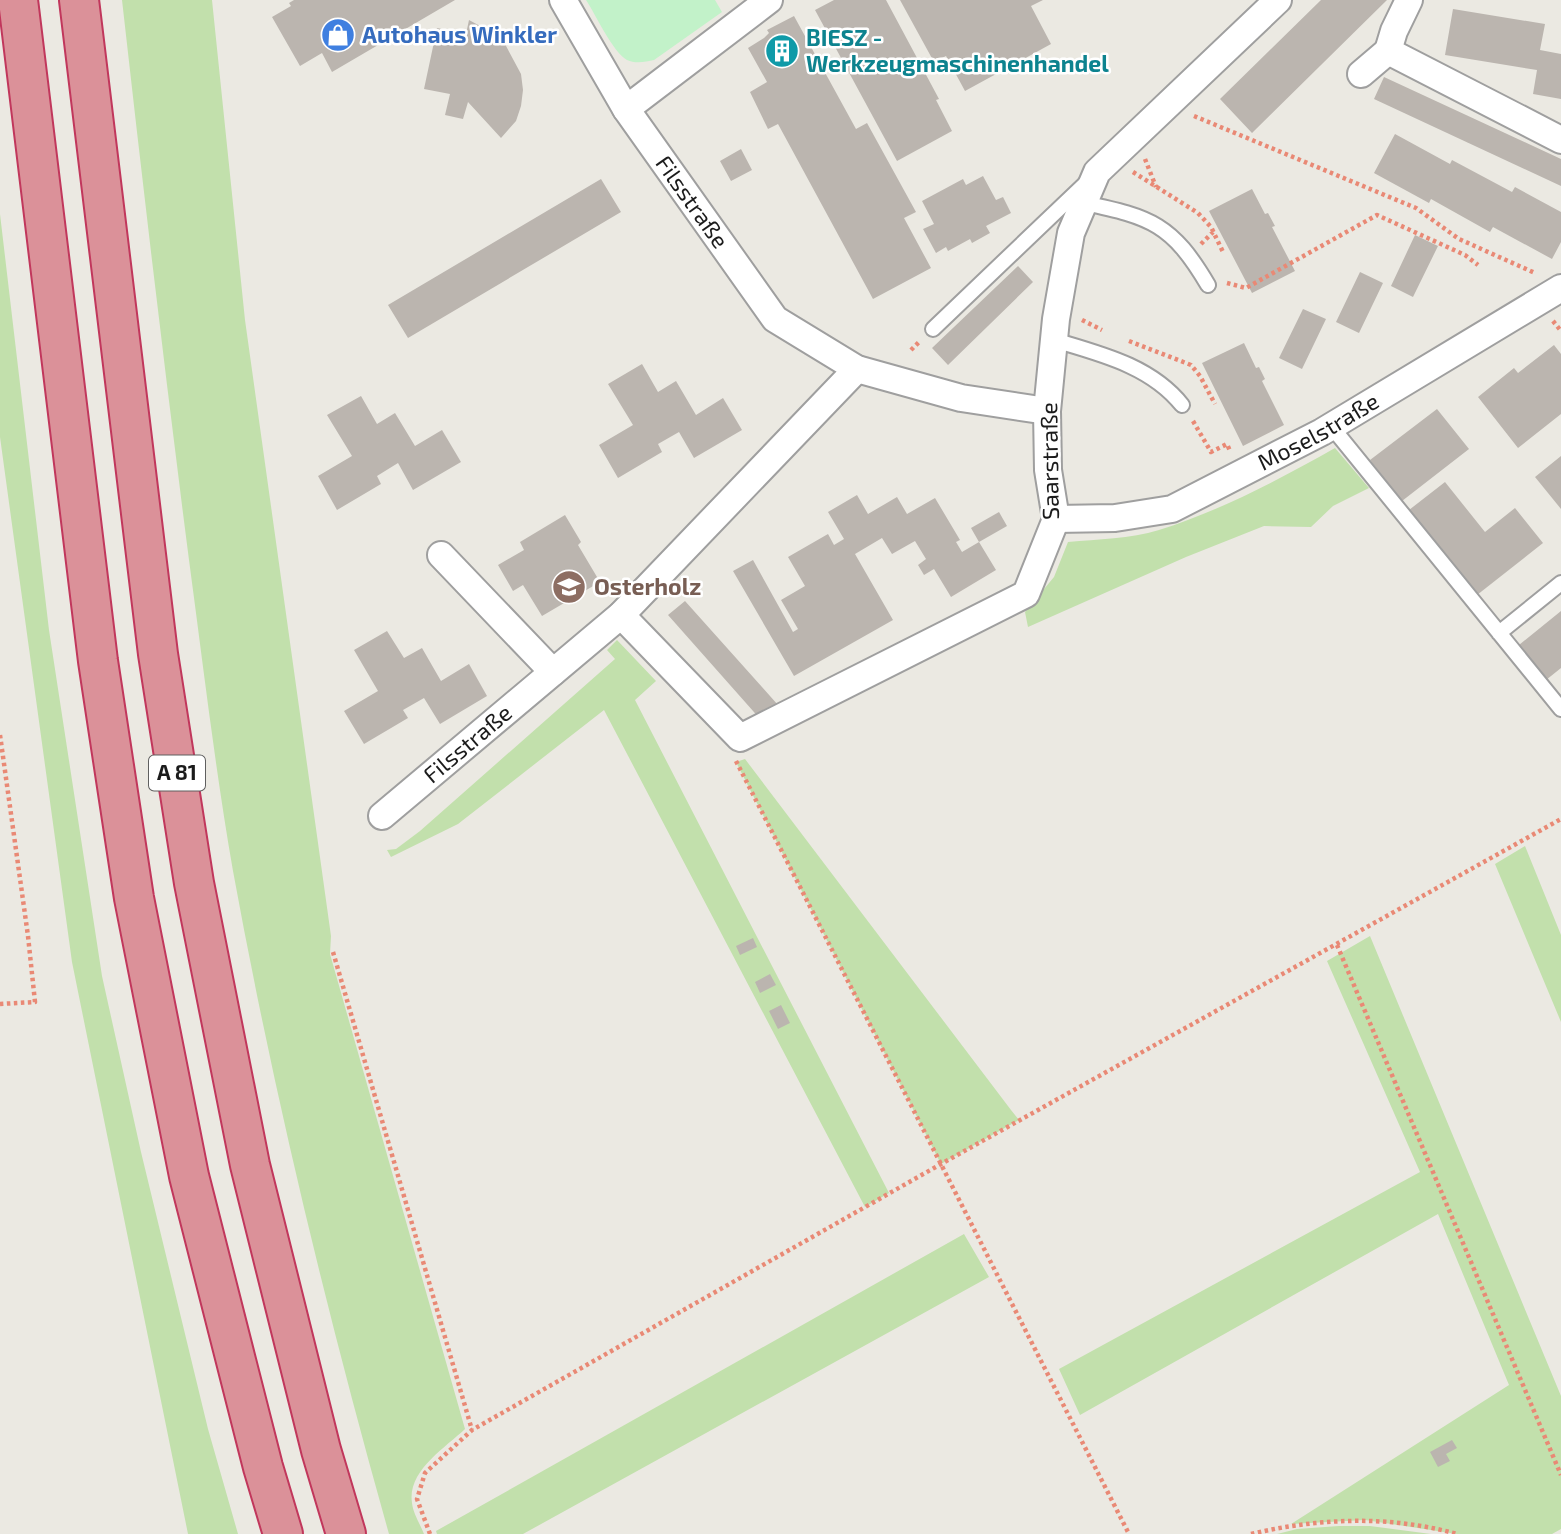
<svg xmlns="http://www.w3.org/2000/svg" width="1561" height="1534" viewBox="0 0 1561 1534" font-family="'Exo 2',sans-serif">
  <rect width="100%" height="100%" fill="#ebe9e2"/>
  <path fill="#c2e0ac" d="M122,0h90l33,320 86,616 -1,18 135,475c-20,19 -58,42 -53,74 1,10 8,21 12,31h-35c-62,-220 -115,-439 -156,-663 -18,-103 -30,-207 -44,-311 -24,-186 -46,-373 -67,-560z
    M0,214l49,416 53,346 39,176 67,277 30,105h-50l-116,-572 -72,-525z
    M1335,448l34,40 -36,18 -22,21 -47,-1 -78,31 -158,70 -3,-15 29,-35 14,-35c30,-3 62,-3 91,-12 61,-19 121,-51 176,-82z
    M617,640l39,41 -21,19 254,493 -24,14 -261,-497 -146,114 -67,33 -4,-7 9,-1 24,-18 195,-172 -8,-9z
    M745,759l266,351 8,10 -78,44 -205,-402z
    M1525,846l36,89v87l-66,-158z
    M1370,936l191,460v133l-9,5h-95l-92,-14 -74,4 218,-139 -71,-171 -358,201 -21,-46 361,-197 -93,-211z
    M964,1234l25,43 -466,257h-86l-1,-3z
    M1339,1526h31l61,8h-154l20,-5z"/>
  <path fill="#c2f2c9" d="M586,0h129l7,12 -68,48c-8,2 -19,4 -27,0 -15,-9 -31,-45 -41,-60z"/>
  <path fill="#bbb5af" d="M294,0h161l-123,72 -10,-19 -22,13 -28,-49 19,-11 -2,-3z
    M834,0h52l53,99 -3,1 16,31 -55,30 -82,-151z
    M900,0h143l-12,6 20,38 -86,47 -19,-35 -12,6z
    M1321,0h66l-135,133 -32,-34z
    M1453,9l92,15 -5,26 21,4v45l-28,-5 4,-24 -92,-15z
    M794,16l62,113 11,-6 49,89 -12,6 27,50 -58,31 -95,-175 -10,5 -18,-37 17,-10 -19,-34 16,-10 5,-5 -2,-3z
    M469,20l24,13 12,11 16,30 2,16 -2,16 -5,15 -15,17 -33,-36 -5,17 -18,-4 5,-21 -26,-5 13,-61 29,6z
    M1384,77l177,82v27l-187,-87z
    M1395,134l55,30 2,-4 60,32 3,-5 46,25v30l-9,17 -59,-32 -3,5 -59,-33 -2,4 -55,-30z
    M741,149l11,21 -21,11 -11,-20z
    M983,176l13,24 7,-3 8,16 -25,13 4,7 -18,10 -2,-4 -22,12 -2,-4 -10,6 -13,-24 11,-5 -12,-23 41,-22 3,6z
    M601,179l20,33 -213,126 -20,-33z
    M1252,189l13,25 3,-1 7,13 -3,1 23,44 -43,22 -43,-82z
    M1415,235l23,11 -25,51 -22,-11z
    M1018,266l15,16 -85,83 -16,-17z
    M1360,272l23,11 -24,50 -23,-11z
    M1303,309l23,10 -24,50 -23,-11z
    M1244,343l12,25 3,-1 6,12 -3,2 22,44 -41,21 -41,-83z
    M1554,345l7,9v60l-43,34 -40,-51 36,-29 4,5z
    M642,364l16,28 18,-11 20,34 27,-17 19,32 -48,28 -15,-26 -21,12 4,8 -44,26 -19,-33 34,-20 -25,-41z
    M361,396l16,28 18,-11 20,33 27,-16 19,32 -48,28 -15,-27 -21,13 4,8 -44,26 -19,-34 34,-20 -25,-41z
    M1437,409l32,40 -67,52 -32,-41z
    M1561,456v53l-26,-32z
    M1445,482l40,50 30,-24 28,35 -66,52 -68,-85z
    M857,495l11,19 29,-17 10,17 28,-16 25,42 -4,2 6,10 17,-10 17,28 -45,27 -17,-28 -10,6 -6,-10 8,-6 -11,-18 -23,13 -10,-16 -27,16 38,66 -99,56 -61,-105 20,-11 40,72 5,-3 -17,-29 24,-14 -17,-29 40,-23 6,11 10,-6 -16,-27z
    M999,512l8,14 -28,16 -8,-14z
    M565,515l16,27 -3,3 22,37 -58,34 -19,-31 -10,6 -15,-26 26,-15 -4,-8z
    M685,601l93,104 -17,15 -93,-105z
    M1561,611v57l-15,12 -27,-35z
    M387,631l17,27 18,-10 19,33 28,-17 18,32 -47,28 -16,-26 -21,12 5,8 -44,26 -20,-33 34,-20 -24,-41z
    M753,938l4,9 -17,8 -4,-9z
    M770,974l6,11 -16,8 -5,-11z
    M781,1005l9,18 -12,6 -9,-18z
    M1452,1440l5,8 -11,6 4,7 -12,6 -8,-15z"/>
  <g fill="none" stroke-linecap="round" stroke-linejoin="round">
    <g stroke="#9f9f9f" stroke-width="18">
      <path id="lane" d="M1084,203c67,14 88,21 124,82
        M933,329l153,-146
        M1054,340c47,14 97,26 128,65
        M1331,426l230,283
        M1499,633l62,-50"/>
    </g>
    <g stroke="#9f9f9f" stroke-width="30">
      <g id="street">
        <path id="s1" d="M563,0l63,109 149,210 82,50 104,29 86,13"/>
        <path d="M1409,0l-15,31 -6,20 173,89"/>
        <path d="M1361,74l27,-23"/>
        <path d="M626,109l143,-109"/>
        <path id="s2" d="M1056,519l59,-1 57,-9 150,-77 239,-144"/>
        <path d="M441,555l112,117"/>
        <path d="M621,615l119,123 286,-144 30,-75 -8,-49 -1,-59 9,-92 15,-86 26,-61 181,-172"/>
        <path id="s3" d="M382,816l239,-201 236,-246"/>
      </g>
    </g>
    <g stroke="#c1375c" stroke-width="42">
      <path id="highway" d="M18,0l80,661 36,237 55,278 74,291 20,67
        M79,0l79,654 36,229 56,282 71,285 25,84"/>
    </g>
    <path stroke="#e98975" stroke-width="4.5" stroke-dasharray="3.5 3.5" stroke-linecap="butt" d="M1194,116l222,92 43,31 76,34
      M1145,159l11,28
      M1133,172l65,41 13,14 12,25
      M1201,244l12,-12
      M1227,283l19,5 131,-73 88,40 13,10
      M1082,320l20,10
      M1553,321l8,10
      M1129,341l62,24 9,11 15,28
      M911,350l8,-8
      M1193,421l18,31 16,-8 3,7
      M0,735l28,201 7,66 -35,2
      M736,761l393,773
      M1337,945l224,530
      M333,952l139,478
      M430,1534l-13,-35 8,-26 47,-43 469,-266 620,-345
      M1251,1534c67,-16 139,-19 206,0"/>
    <use href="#lane" stroke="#fff" stroke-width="14"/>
    <use href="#street" stroke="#fff" stroke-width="26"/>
    <use href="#highway" stroke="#db9199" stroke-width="38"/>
  </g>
  <defs>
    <g id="shop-disc" transform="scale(1.75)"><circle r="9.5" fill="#3f7fe0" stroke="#fff"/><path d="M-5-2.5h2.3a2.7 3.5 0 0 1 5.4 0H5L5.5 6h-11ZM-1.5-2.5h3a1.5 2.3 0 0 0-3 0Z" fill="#fff"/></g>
    <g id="building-disc" transform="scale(1.75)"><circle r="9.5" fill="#0f9aa8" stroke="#fff"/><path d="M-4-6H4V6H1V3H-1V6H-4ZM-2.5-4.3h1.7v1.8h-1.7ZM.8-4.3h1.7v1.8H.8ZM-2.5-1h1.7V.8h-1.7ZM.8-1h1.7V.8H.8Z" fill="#fff"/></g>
    <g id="school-disc" transform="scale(1.75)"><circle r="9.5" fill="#8d6e63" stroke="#fff"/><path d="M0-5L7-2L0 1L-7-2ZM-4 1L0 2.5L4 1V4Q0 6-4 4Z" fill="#fff"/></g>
  </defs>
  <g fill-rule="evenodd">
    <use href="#shop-disc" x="338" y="35"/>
    <use href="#building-disc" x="782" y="51"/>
    <use href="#school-disc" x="569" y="587"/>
  </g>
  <g text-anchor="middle" stroke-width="5" stroke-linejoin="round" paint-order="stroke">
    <rect fill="#fff" stroke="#5f5f5f" stroke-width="2" x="149" y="755.5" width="56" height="35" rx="5"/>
    <g font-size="21" font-weight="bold" fill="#1b1b1b">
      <text x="177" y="780">A 81</text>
    </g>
    <g font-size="23" font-weight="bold" fill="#366cbe" stroke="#fff" text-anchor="start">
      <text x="362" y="43">Autohaus Winkler</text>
    </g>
    <g font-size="23" font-weight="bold" fill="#0d838f" stroke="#fff" text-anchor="start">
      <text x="806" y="46">BIESZ -<tspan x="806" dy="26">Werkzeugmaschinenhandel</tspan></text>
    </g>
    <g font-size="23" fill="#1b1b1b" stroke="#fff">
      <text dy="8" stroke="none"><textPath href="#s1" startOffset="240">Filsstraße</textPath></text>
      <text dy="8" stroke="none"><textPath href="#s2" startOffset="282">Moselstraße</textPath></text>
      <text transform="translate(1050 461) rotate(-91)" y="8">Saarstraße</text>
      <text dy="8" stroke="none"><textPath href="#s3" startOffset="112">Filsstraße</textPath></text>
    </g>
    <g font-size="23" font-weight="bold" fill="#785e54" stroke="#fff" text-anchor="start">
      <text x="594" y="595">Osterholz</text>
    </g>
  </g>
</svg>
